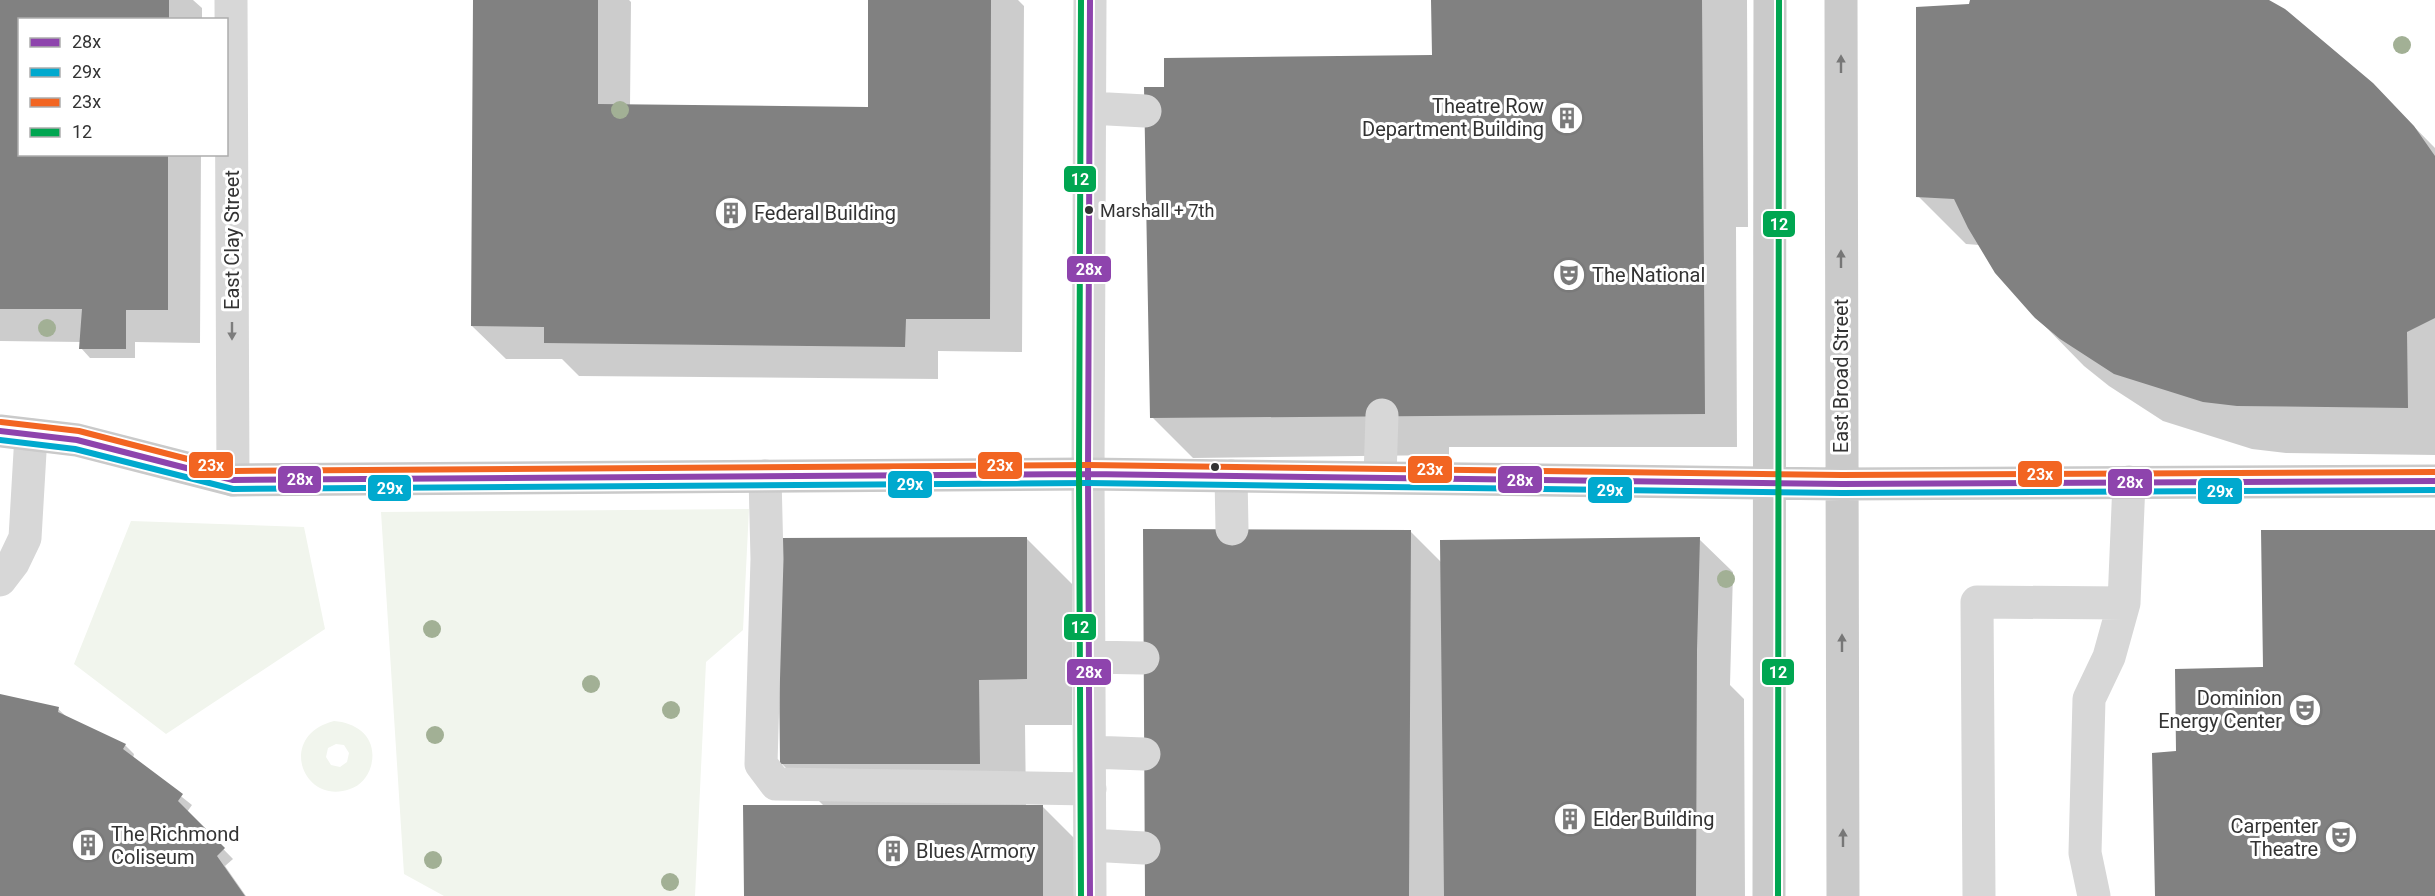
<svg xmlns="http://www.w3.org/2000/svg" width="2435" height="896" viewBox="0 0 2435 896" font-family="Roboto,sans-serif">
  <rect width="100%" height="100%" fill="#fff"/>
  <path fill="#f1f5ed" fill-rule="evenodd" d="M749,509l-6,121 -37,32 -11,234h-251l-40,-22 -23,-362z
    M131,521l173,6 21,102 -159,105 -92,-70z
    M334,721c25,2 44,18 37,45 -3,11 -11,20 -21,23 -47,17 -74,-53 -16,-68zM336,744l8,1 5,8 -2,9 -7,5 -9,-2 -5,-8 2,-9z"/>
  <path fill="#0003" d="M0,0h193l9,8v12h-182v134h181l-1,189 -65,-1v16h-45l-9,-10v-6l-81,-1z
    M474,0h155l2,2 -1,104 239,2 1,-108h148l6,6 -2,346 -84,-1v28l-359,-3 -17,-17h-56l-34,-33z
    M1433,0h314l1,227h-12l1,220h-288v8l-256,3 -41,-41 14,-329 268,-29z
    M1971,0h295l106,84 63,64v307l-149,-2 -34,-4 -89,-28 -54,-35 -25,-20 -48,-49 -57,-72 -13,-1 -48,-48z
    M1410,531l32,32 257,-24 34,33 -3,113 14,14 1,197h-599z
    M1026,538l46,46v141h-47l1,81h16l34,34v56h-331l80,-89 -44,-44z
    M0,695l58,14 11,10 56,26 9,9 -1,4 59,47 -5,7 46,47 -8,7 21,30h-246z"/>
  <path fill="#818181" d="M0,0h169v20h-149v134h148v156h-42v39h-47l3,-40h-82z
    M473,0h125v104l270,3v-107h123l-1,319h-84l-1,28 -361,-4v-16l-73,-1z
    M1431,0h271l3,414 -555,4 -6,-331h20v-29l268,-3z
    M1970,0h299l16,9 88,74 41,43 21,30v162l-28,14 1,76 -171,-2 -34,-4 -89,-28 -54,-35 -25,-21 -40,-45 -27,-45 -14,-29 -38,-2v-190l53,-3z
    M1143,529l268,1 -2,366h-264z
    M2261,530h174v366h-280l-3,-143 24,-2 -1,-82 88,-2z
    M1027,537v142l-48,1 1,84h-200l-2,-226z
    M1700,537l-3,113 -1,246h-252l-4,-356z
    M0,694l59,13 -1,5 68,32 -3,5 60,45 -5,7 47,47 -8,8 28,40h-245z
    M743,805h300v91h-299z"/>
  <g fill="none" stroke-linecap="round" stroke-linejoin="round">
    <path stroke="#d7d7d7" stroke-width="33" d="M231,0l2,480
      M1090,0l-2,474 2,422
      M1090,108l55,3
      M765,476l2,83 -6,205 15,20 314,5
      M1231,476l1,53
      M1380,477l2,-62
      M0,580l13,-17 12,-25 6,-103
      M1089,657l54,1
      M1090,752l54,2
      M1090,845l54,3
      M1979,896l-2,-294 147,1 5,-121
      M2094,896l-9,-43 4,-154 20,-42 15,-54"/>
    <path stroke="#cacaca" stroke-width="33" d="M1841,0l2,896
      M0,431l77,9 156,40 855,-6 754,10 593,-3
      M1769,896l1,-896"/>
    <g stroke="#fff" stroke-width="10">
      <path id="bus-1" d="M1090,0l-2,474 2,422
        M0,431l77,9 156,40 855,-6 754,10 593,-3"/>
    </g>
    <g stroke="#fff" stroke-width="10">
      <path id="bus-2" d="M0,440l75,9 158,40 855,-6 754,10 593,-3"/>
    </g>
    <g stroke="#fff" stroke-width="10">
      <path id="bus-3" d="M1,422l78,9 155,40 854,-6 754,10 593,-3"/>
    </g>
    <g stroke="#fff" stroke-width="10">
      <path id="bus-4" d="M1081,896l-2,-422 2,-474
        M1778,896l1,-896"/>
    </g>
    <use href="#bus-1" stroke="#8e44ad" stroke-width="6"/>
    <use href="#bus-2" stroke="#00a9ce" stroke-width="6"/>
    <use href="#bus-3" stroke="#f26522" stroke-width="6"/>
    <use href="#bus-4" stroke="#00a651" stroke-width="6"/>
  </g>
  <g fill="#a2b095">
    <circle cx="2402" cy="45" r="9"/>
    <circle cx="620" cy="110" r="9"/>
    <circle cx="47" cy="328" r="9"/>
    <circle cx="1726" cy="579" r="9"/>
    <circle cx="432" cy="629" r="9"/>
    <circle cx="591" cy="684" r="9"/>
    <circle cx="671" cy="710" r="9"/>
    <circle cx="435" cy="735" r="9"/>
    <circle cx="433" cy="860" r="9"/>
    <circle cx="670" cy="882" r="9"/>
  </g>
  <defs><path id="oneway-solid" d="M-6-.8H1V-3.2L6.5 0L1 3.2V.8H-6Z" transform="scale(1.5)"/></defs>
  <g fill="#777">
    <use href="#oneway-solid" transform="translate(1841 64) rotate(-90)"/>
    <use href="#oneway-solid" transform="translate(1841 259) rotate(-90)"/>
    <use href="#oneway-solid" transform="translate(1842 643) rotate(-90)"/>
    <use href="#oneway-solid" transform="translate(1843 838) rotate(-90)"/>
  </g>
  <use fill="#7d7d7d" href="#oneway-solid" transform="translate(232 331) rotate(90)"/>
  <defs>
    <g id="building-ring" transform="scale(1.725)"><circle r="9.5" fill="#fff" stroke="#7a7a7a" stroke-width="1.5"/><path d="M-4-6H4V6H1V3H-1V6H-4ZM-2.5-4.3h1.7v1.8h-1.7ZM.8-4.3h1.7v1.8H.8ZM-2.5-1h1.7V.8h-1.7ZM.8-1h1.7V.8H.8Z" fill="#7a7a7a"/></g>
    <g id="theatre-ring" transform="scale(1.725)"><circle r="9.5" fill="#fff" stroke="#7a7a7a" stroke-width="1.5"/><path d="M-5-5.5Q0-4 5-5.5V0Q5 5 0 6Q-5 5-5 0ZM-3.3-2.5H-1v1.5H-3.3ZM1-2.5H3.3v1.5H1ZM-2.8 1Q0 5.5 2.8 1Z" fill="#7a7a7a"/></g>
  </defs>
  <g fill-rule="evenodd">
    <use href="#building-ring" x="1567" y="118"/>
    <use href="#building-ring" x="731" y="213"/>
    <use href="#theatre-ring" x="1569" y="275"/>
    <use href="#theatre-ring" x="2305" y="710"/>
    <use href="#building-ring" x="1570" y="819"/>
    <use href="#theatre-ring" x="2341" y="837"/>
    <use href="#building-ring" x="88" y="845"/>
    <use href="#building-ring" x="893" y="851"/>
  </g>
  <g fill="#333" stroke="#fff" stroke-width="2">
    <circle cx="1089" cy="210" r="5"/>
    <circle cx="1215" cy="467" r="5"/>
  </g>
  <g text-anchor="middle" stroke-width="6" stroke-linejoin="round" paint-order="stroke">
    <g font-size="18" fill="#333" stroke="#fff" text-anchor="start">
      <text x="1100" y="217">Marshall + 7th</text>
    </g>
    <g font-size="20" fill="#333" stroke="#fff" text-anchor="start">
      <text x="1544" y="113" text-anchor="end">Theatre Row<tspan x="1544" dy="23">Department Building</tspan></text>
      <text x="754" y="220">Federal Building</text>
      <text x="1592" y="282">The National</text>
      <text x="2282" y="705" text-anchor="end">Dominion<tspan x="2282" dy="23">Energy Center</tspan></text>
      <text x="1593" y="826">Elder Building</text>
      <text x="2318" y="833" text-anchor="end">Carpenter<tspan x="2318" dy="23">Theatre</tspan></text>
      <text x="111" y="841">The Richmond<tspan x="111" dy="23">Coliseum</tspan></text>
      <text x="916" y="858">Blues Armory</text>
    </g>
    <g font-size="20" fill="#333" stroke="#fff">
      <text transform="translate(232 240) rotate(-90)" y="7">East Clay Street</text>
      <text transform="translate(1841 376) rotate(-90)" y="7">East Broad Street</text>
    </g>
  </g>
  <g stroke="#fff" stroke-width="2">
    <rect x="1063" y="165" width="34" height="28" rx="6" fill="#00a651"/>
    <rect x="1762" y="210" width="34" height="28" rx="6" fill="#00a651"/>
    <rect x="1066" y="255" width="46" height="28" rx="6" fill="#8e44ad"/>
    <rect x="188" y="451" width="46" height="28" rx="6" fill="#f26522"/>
    <rect x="977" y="451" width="46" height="29" rx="6" fill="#f26522"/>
    <rect x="1407" y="455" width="46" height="29" rx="6" fill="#f26522"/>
    <rect x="2017" y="460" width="46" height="28" rx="6" fill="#f26522"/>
    <rect x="277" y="465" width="45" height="29" rx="6" fill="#8e44ad"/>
    <rect x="1497" y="465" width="46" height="29" rx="6" fill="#8e44ad"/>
    <rect x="2107" y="468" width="46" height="29" rx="6" fill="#8e44ad"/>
    <rect x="887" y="470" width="46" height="29" rx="6" fill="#00a9ce"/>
    <rect x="367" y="474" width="45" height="28" rx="6" fill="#00a9ce"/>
    <rect x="1587" y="476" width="46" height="28" rx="6" fill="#00a9ce"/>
    <rect x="2197" y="477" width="46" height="28" rx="6" fill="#00a9ce"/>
    <rect x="1063" y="613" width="34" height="28" rx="6" fill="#00a651"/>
    <rect x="1761" y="658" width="34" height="28" rx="6" fill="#00a651"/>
    <rect x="1066" y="658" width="46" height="28" rx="6" fill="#8e44ad"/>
  </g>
  <g font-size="16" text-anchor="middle" font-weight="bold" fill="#fff">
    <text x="1080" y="185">12</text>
    <text x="1779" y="230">12</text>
    <text x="1089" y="275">28x</text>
    <text x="211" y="471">23x</text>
    <text x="1000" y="471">23x</text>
    <text x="1430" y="475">23x</text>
    <text x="2040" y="480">23x</text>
    <text x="300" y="485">28x</text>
    <text x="1520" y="486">28x</text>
    <text x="2130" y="488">28x</text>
    <text x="910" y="490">29x</text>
    <text x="390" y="494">29x</text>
    <text x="1610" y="496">29x</text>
    <text x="2220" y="497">29x</text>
    <text x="1080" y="633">12</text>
    <text x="1778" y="678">12</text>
    <text x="1089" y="678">28x</text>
  </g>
  <rect x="18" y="18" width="210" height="138" fill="#ffffff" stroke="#adadad" stroke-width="1.5"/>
  <rect x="30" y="38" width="30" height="9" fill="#8e44ad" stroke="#adadad" stroke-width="1.5"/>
  <text x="72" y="48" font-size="18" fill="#333333">28x</text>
  <rect x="30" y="68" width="30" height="9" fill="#00a9ce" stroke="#adadad" stroke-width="1.5"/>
  <text x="72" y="78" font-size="18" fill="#333333">29x</text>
  <rect x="30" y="98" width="30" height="9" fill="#f26522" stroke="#adadad" stroke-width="1.5"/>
  <text x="72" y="108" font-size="18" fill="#333333">23x</text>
  <rect x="30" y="128" width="30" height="9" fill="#00a651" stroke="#adadad" stroke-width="1.5"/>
  <text x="72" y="138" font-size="18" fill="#333333">12</text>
</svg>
